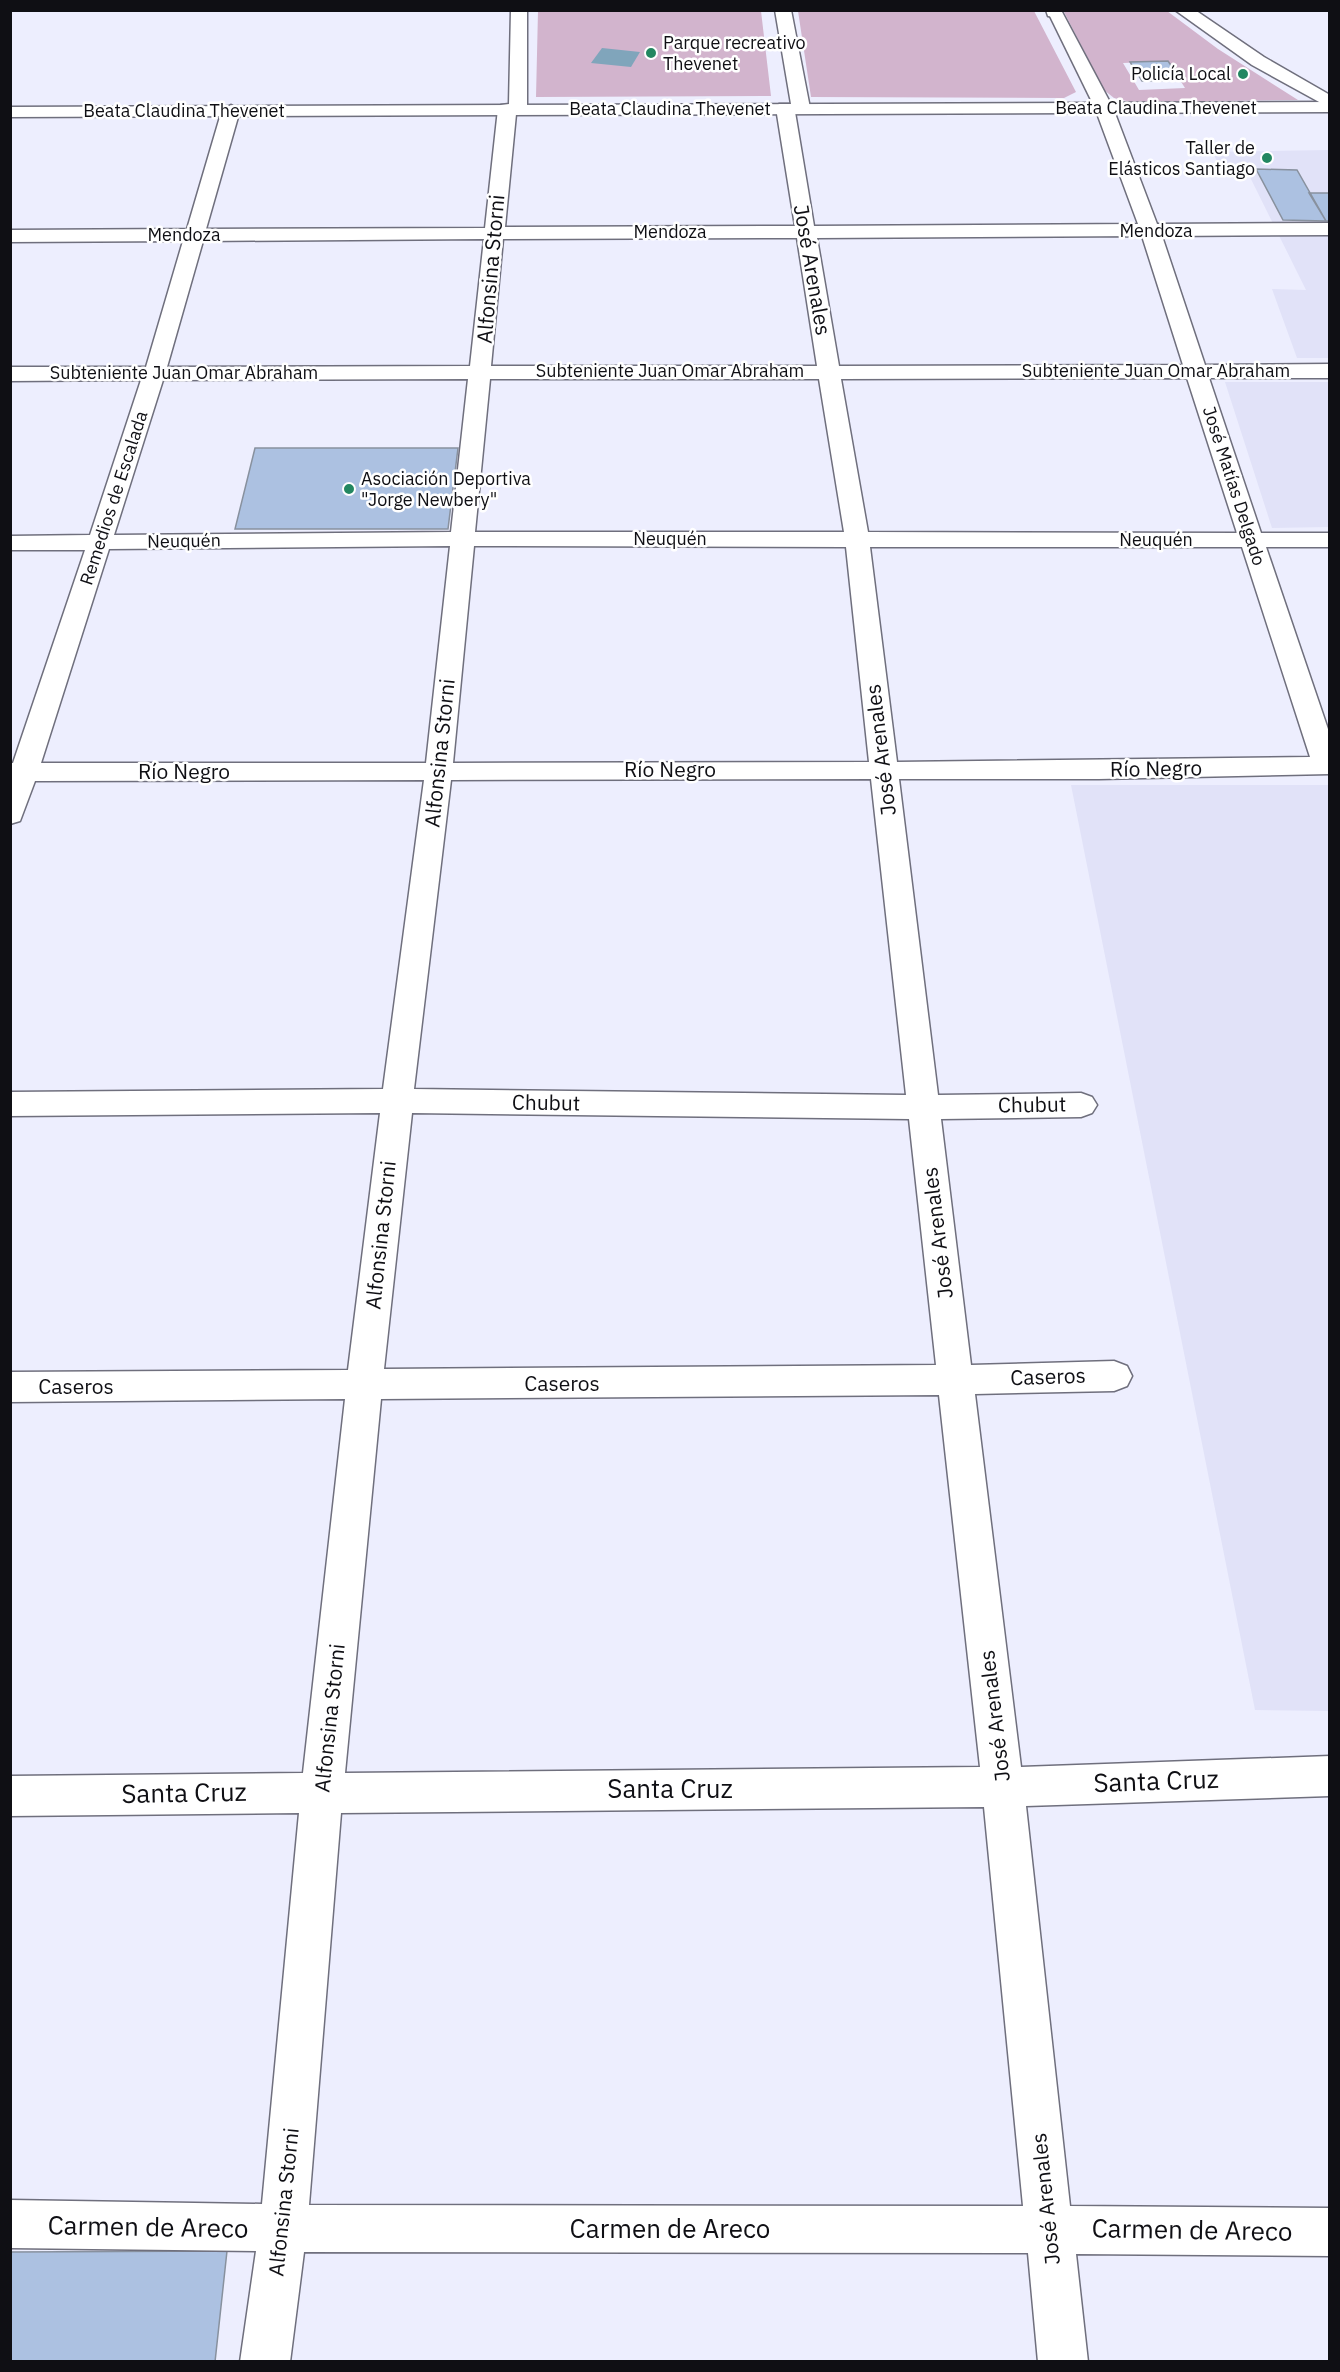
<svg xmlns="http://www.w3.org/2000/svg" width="1340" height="2372" viewBox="0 0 1340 2372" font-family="'IBM Plex Sans',sans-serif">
  <rect width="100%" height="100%" fill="#edeefe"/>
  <path fill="#e1e2f8" d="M1329,150v208h-32l-25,-69 34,1 -60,-121 -25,-1 -9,-16z
    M1225,382h104v145l-57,1z
    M1071,785h258v926l-74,-1z"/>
  <path fill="#d2b4cd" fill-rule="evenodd" d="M1063,10l104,1 51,38 80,51 -167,2 -17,-4 -10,-8zM1168,61l17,27 -46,2 -16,-27z
    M538,11h223l10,85 -235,1z
    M798,11h236l42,81 -12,6 -253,-1z"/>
  <path fill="#80a5bb" d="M602,48l38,4 -9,15 -40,-4z"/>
  <path fill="#acc1e1" stroke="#88919e" stroke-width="1.5" d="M1168,61l13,19 -39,1 -12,-19z
    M1256,169l41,1 29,51 -43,-1z
    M1309,193h21v28h-4z
    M255,448h203l-10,81h-213z
    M227,2251l-12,111h-205v-110z"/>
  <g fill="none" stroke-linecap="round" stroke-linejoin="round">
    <g stroke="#6f6f7d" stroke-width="3">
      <path id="minor" d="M511,10h16v99l-3,4 -8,1 -11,113 290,-1 -19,-118 3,-4h12l-16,-94h16l19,98 -3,4h-12l19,114 324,-2 -43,-116 9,-5 9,5 44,116 173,-1v12l-168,1 43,129 125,-1v14h-121l52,155h69v14h-64l64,188v39l-231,5h-200l39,316 143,-2 11,4 5,8 -5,8 -11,4 -140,2 30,246 143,-4 13,5 5,10 -5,10 -13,5 -139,3 46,373 309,-11v40l-304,10 44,400 260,2v48l-254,-2 12,108h-50l-10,-109 -724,-1 -14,110h-50l16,-111 -246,-3v-48l252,4 37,-391 -289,3v-40l293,-3 42,-374 -335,3v-30l338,-2 32,-257 -370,3v-24l373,-3 41,-309 -389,1 -15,40 -10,3v-61h3l72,-213h-75v-14l80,-1 51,-155 -131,1v-14h136l37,-126 -173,1v-12l177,-1 35,-119 9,-5 9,5 -34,119 279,-1 13,-119 3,-4 8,-1zM1142,236l41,129 -344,1 -22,-128zM797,238l20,128h-326l12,-127zM484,239l-14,127 -303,1 36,-126zM1187,378l50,155 -369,-1 -27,-153zM468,379l-17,153 -337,3 49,-155zM490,379h329l25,153h-369zM450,546l-24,217h-385l68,-214zM474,546l372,1 23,215 -416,1zM870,547h372l68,210 -413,5zM871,779l35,316 -492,-6 37,-309zM412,1113l497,6 27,246 -552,4zM939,1395l41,372 -635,6 36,-374zM984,1807l39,399 -714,-1 32,-392z"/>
    </g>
    <g stroke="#6f6f7d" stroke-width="3">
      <path id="tertiary" d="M1047,10l15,2 51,96 -3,4h-12l-3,-4z"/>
    </g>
    <g stroke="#6f6f7d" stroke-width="3">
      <path id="secondary" d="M1330,102v10l-1320,5v-10z"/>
    </g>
    <g stroke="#6f6f7d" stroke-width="3">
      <path id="primary" d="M1046,10h16v2l-8,5 -6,-1z
        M1175,10h20l69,47 66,38v13l-78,-43z"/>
    </g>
    <use href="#minor" fill="#fff" fill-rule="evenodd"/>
    <use href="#tertiary" fill="#fff" fill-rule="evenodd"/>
    <use href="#secondary" fill="#fff" fill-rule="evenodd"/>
    <use href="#primary" fill="#fff" fill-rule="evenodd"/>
  </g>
  <g fill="#238761" stroke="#fff" stroke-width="2">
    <circle cx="651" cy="53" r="6"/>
    <circle cx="1243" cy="74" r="6"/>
    <circle cx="1267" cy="158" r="6"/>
    <circle cx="349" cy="489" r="6"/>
  </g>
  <g text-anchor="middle" stroke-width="5" stroke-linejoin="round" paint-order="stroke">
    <g font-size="18" fill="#0f0f14" stroke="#fff" text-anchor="start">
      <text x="663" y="49">Parque recreativo<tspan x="663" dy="21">Thevenet</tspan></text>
      <text x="1231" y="80" text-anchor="end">Policía Local</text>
      <text x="1255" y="154" text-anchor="end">Taller de<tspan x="1255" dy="21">Elásticos Santiago</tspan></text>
      <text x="361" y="485">Asociación Deportiva<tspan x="361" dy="21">"Jorge Newbery"</tspan></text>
    </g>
    <g font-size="18" fill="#0f0f14" stroke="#fff">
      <text x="1156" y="114">Beata Claudina Thevenet</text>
      <text x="670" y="115">Beata Claudina Thevenet</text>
      <text x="184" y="117">Beata Claudina Thevenet</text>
      <text x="1156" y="237">Mendoza</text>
      <text x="670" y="238">Mendoza</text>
      <text x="184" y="241">Mendoza</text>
      <text x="670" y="377">Subteniente Juan Omar Abraham</text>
      <text x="1156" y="377">Subteniente Juan Omar Abraham</text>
      <text x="184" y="379">Subteniente Juan Omar Abraham</text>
      <text transform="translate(1234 486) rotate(72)" y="6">José Matías Delgado</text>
      <text transform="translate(114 498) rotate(-72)" y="6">Remedios de Escalada</text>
      <text x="670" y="545">Neuquén</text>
      <text x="1156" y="546">Neuquén</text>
      <text transform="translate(184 541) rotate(-1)" y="6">Neuquén</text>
    </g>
    <g font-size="21" fill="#0f0f14" stroke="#fff">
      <text transform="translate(491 269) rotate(-85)" y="7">Alfonsina Storni</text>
      <text transform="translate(812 270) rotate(80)" y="7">José Arenales</text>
      <text transform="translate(881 750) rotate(-97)" y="7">José Arenales</text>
      <text transform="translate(440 753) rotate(-84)" y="7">Alfonsina Storni</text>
      <text transform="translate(1156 769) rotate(-1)" y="7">Río Negro</text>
      <text x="670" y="777">Río Negro</text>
      <text x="184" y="779">Río Negro</text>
      <text transform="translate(546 1103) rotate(1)" y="7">Chubut</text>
      <text transform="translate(1032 1105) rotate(-1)" y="7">Chubut</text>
      <text transform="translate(938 1233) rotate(-97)" y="7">José Arenales</text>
      <text transform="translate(381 1235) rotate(-84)" y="7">Alfonsina Storni</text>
      <text transform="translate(1048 1377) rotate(-2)" y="7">Caseros</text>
      <text x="562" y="1391">Caseros</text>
      <text x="76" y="1394">Caseros</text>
      <text transform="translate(995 1716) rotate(-97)" y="7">José Arenales</text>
      <text transform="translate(330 1718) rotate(-84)" y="7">Alfonsina Storni</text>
      <text transform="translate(1046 2199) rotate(-96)" y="7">José Arenales</text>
      <text transform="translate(284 2202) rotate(-84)" y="7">Alfonsina Storni</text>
    </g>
    <g font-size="26" fill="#0f0f14" stroke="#fff">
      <text transform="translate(1156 1781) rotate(-2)" y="9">Santa Cruz</text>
      <text x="670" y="1798">Santa Cruz</text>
      <text transform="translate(184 1793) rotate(-1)" y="9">Santa Cruz</text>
      <text transform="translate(148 2227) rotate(1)" y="9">Carmen de Areco</text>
      <text x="670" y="2238">Carmen de Areco</text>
      <text transform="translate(1192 2230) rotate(1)" y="9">Carmen de Areco</text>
    </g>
  </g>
  <rect width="1340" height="2372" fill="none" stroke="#0f0f14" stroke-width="24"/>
</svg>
